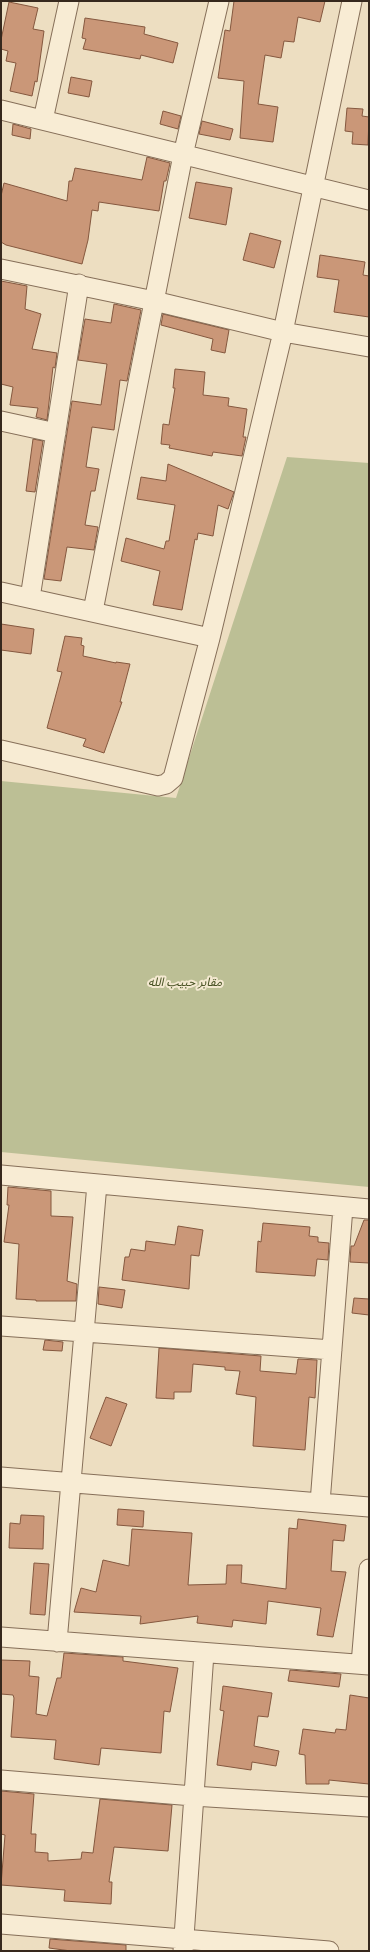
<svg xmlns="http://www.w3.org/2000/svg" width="370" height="1952" viewBox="0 0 370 1952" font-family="'Playfair Display','Noto Sans Arabic',serif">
  <rect width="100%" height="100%" fill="#eddec1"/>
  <path fill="#bcbf95" d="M287,457l82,6v724l-368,-35v-371l175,17z"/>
  <path fill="#ca9778" stroke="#85583f" d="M234,1h91l-5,21 -22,-5 -4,25 -10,-1 -3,17 -16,-3 -7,49 20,3 -5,35 -33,-4 4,-57 -26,-3 7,-48 5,1z
    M9,2l29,6 -5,21 11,2 -7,51 -2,-1 -3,15 -22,-5 6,-28 -10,-2 2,-10 -7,-2v-9z
    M85,18l60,9 -1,7 34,9 -5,20 -32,-8 -1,4 -57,-10 3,-10 -4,-1z
    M71,77l21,4 -3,16 -21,-4z
    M347,108l16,1 -1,7 7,1 -1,28 -16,-1 1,-12 -8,-1z
    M163,111l18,5 -3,13 -18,-5z
    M202,121l31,8 -3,11 -31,-6z
    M13,124l18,5 -1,10 -18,-4z
    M147,157l23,6 -4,18h-2l-5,30 -60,-9 -1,9 -6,-1 -4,30 -6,24 -76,-19 -5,-3v-46l3,-13 63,18 2,-20h3l3,-13 67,12z
    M196,182l36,6 -6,37 -37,-7z
    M250,233l31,8 -7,27 -31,-8z
    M320,255l45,7 -2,13 6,1v41l-35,-5 5,-32 -22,-3z
    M1,281l26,5 -2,23 16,5 -9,35 25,4 -2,15 -2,-1 -6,53 -11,-3 2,-9 -28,-3 3,-18 -12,-3z
    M114,304l27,6 -14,71 -7,-1 -6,50 -22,-3 -6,40 13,2 -4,22h-4l-6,34 13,2 -4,23 -27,-3 -6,34 -17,-2 28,-178 29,4 6,-41 -29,-4 7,-41 26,4z
    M163,314l66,16 -4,23 -14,-3 2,-11 -52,-14z
    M175,369l30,3 -2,23 26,3 -1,8 19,3 -4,28h3l-4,19 -29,-4 -1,4 -43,-8 1,-3 -9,-1 2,-20 6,1 6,-37h-2z
    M33,439l10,2 -8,51 -9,-1z
    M168,464l66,28 -6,17 -10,-4 -5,31 -15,-3 -1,7 -2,-1 -13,71 -29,-5 7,-34 -39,-10 5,-23 38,11 2,-8h3l6,-36 -38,-6 4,-22 25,4z
    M1,624l33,5 -3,25 -30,-4z
    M65,636l17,2 -1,7 3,1 -1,10 33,7v-1l14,2 -10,38h2l-18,51 -21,-7 3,-7 -39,-11 15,-56 -5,-1z
    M8,1187l43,4v25l22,1 -6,64 10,3 -1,17h-40v-1l-20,-1 3,-55 -15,-2 5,-37h-2z
    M364,1220h5v43l-19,-1 1,-16h3z
    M263,1223l47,4 -1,9 9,1v5l11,1 -1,17 -11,-1 -2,17 -59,-4 2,-31 3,1z
    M178,1226l25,4 -4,26 -8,-1 -2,34 -67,-9 3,-23h4l2,-8 14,2 1,-10 29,4z
    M99,1287l26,3 -3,18 -24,-4z
    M354,1298l15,1v16l-17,-2z
    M45,1340l18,2 -1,9 -19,-1z
    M159,1348l102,8 -1,15 36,3 2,-15 19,1 -2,38 -6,-1 -4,53 -52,-4 3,-49 -20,-3 4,-23 -15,-1v-3l-32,-3 -2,28h-17v7l-18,-1z
    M106,1397l21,7 -16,42 -21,-8z
    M118,1509l26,2 -1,16 -26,-2z
    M21,1515l23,1 -1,33 -34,-1 1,-25 10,1z
    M298,1519l48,6 -2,16 -11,-1 -2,31 15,1 -13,65 -16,-2 4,-27 -53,-7 -2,23 -33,-4 -1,7 -35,-4 1,-7 -58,8 1,-8 -67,-4 7,-24 15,4 7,-32 26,6 3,-37 60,4 -4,52 38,-1 1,-19h15l-1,18 45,6 3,-61 8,1z
    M34,1563l15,1 -4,51 -15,-1z
    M64,1653l59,4v4l55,7 -8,44 -6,-1 -3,42 -60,-5 -2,17 -45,-6 2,-19 -45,-3 3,-39 -1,-3 -12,-1v-34l29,1 -1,15 10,1 -3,37 11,2 10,-38h4z
    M290,1670l51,4 -2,13 -51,-6z
    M223,1686l49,7 -4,24 -10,-1 -4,30 25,5 -3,15 -24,-4 -1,8 -34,-5 7,-54 -4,-1z
    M350,1695l19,3v86l-40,-4v4h-23l-1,-29 -6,-1 4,-25 32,4 1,-4 10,1z
    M1,1791l33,3 -3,40h5l-1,18 13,1v8l33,-2 1,-7 11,1 7,-54 72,6 -4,46 -54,-4 -5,35h3l-1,22 -47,-3 1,-11 -64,-5 4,-50 -4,-1z
    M50,1939l76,6v6h-55l-22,-3z"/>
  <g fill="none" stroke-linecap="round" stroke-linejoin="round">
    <g stroke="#866f59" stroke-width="21">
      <path id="minor" d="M1,110l368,90
        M43,120l26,-119
        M1,269l153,32 129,31 86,15
        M1,421l55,12
        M1,592l209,46
        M30,598l49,-314
        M93,611l90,-456 36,-154
        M1,750l157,36 8,-2 7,-6 37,-140 73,-306 69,-331
        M1,1175l368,34
        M1,1326l331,24
        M1,1477l368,30
        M320,1503l23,-296
        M1,1637l368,28
        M57,1642l40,-458
        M361,1664l8,-95
        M1,1780l192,16 176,11
        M1,1924l328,27
        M183,1951l21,-298"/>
    </g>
    <use href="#minor" stroke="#f8ecd4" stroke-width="19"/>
  </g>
  <g text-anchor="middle" stroke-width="4" stroke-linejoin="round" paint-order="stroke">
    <g font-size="12" font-style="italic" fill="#485224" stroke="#f4e9d1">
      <text x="185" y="986">مقابر حبيب الله</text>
    </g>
  </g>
  <rect width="370" height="1952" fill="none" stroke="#36281d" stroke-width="4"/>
</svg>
